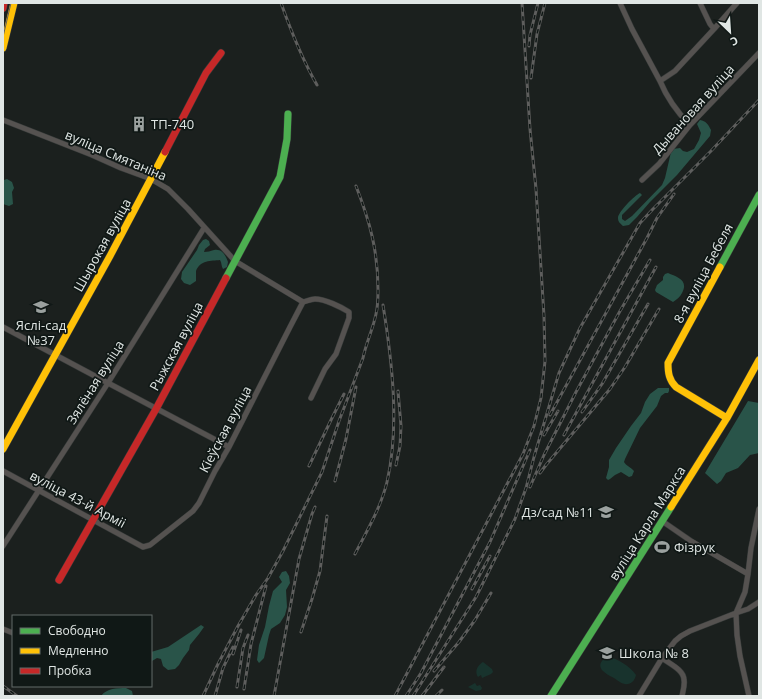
<svg xmlns="http://www.w3.org/2000/svg" width="762" height="699" viewBox="0 0 762 699" font-family="'Open Sans',sans-serif">
  <rect width="100%" height="100%" fill="#1b201e"/>
  <path fill="#18332d" d="M608,657c9,1 23,10 28,18 -1,4 -3,8 -8,9 -5,1 -10,-3 -14,-6 -4,-2 -8,-4 -11,-7 -6,-6 -1,-12 5,-14z
    M483,662l9,7 1,3 -2,2 -9,4 -1,-3 -3,2c-4,-6 0,-12 5,-15z
    M475,683l2,3 3,-1 2,3 -1,2 -5,1 -8,-4z"/>
  <path fill="#295449" d="M700,120c6,1 8,4 11,10l-1,6 -33,39 -27,27 -13,15 -8,8 -6,1c-3,-3 -5,-4 -5,-8 0,-6 17,-23 22,-25l2,2 -20,20v4l3,2 7,-5 30,-31 3,-7 6,-26 2,-3 7,-1 3,3 4,1 7,-3 5,-9 2,-7 -4,-9z
    M7,179l5,3 2,6 -2,4 1,12 -4,2 -6,-2v-22l1,-2z
    M206,239l3,2 1,4 -5,4 -1,3c4,0 6,-1 10,-2 8,-2 12,6 14,12l-1,5 -4,2c-2,-3 -1,-6 -3,-9 -9,1 -20,0 -24,11 0,3 0,7 0,10l-6,4 -6,-2 -3,-4 1,-7 15,-22 2,-5 4,-5z
    M668,273c9,4 21,7 14,20 -2,4 -5,6 -9,9l-17,-10 -1,-2 2,-5 6,-5v-3l2,-3z
    M658,388h11v3l-1,2h-3l-4,3 -4,10 -17,22 -15,31 -1,3c2,4 7,5 10,9l-2,5 -3,1 -8,-5 -6,3 -5,4 -2,1 -2,-2 3,-11v-7l7,-12 15,-22 10,-13 4,-11 5,-8z
    M748,401l11,2v24l-1,3 1,2v21l-9,2 -12,13 -12,5 -5,8 -4,3 -12,-11z
    M286,571l3,5 1,7 -4,7 1,17 -2,8 -5,8 -9,6 -2,6 -5,23 -5,5 -2,-3 2,-15 6,-18 4,-21 4,-15 9,-9 -3,-5 3,-5z
    M201,625l3,2 -5,7 -9,11 -1,5 -6,8 -4,7 -4,4 -7,1 -5,-4 -2,-7 -4,-1 -5,3 -1,7v-16l17,-5z
    M126,688l6,3 1,5h-32c6,-8 16,-8 25,-8z"/>
  <g fill="none" stroke-linecap="round" stroke-linejoin="round">
    <g stroke="#373b3a" stroke-width="6">
      <path id="street" d="M620,3l12,26 28,52c7,17 17,31 30,44
        M700,3l10,21 4,5
        M660,81l15,-10 39,-42 23,-26
        M3,120l89,35 29,13 30,11 17,10 20,20 47,52 68,41
        M642,180l17,-16 31,-39 69,-72
        M303,302c4,-1 8,-3 12,-3 10,0 26,8 34,13v6l-13,36 -11,15 -14,29
        M3,327l105,56 121,64
        M3,471l140,76 7,-2 43,-34 6,-8 16,-32 14,-24 61,-120 13,-25
        M662,521l29,20 57,33
        M3,546l105,-163 96,-155
        M3,629l10,4
        M662,658c8,6 22,12 22,22 1,5 -1,11 -2,16
        M639,696l23,-38 13,-17 6,-5 9,-5 46,-18 9,-21 3,-18 3,-26 8,-39
        M749,696l-9,-40 -3,-21 -1,-22 12,-4 11,-7"/>
    </g>
    <g stroke="#373b3a" stroke-width="8">
      <path id="fast" d="M720,267l39,-72
        M226,278l54,-101 7,-38 1,-25
        M551,696l120,-189"/>
    </g>
    <g stroke="#373b3a" stroke-width="8">
      <path id="slow" d="M3,48l11,-45
        M720,267l-52,96c0,10 1,17 8,24l51,31
        M3,449l107,-193 55,-104
        M671,507l56,-89 32,-58"/>
    </g>
    <g stroke="#373b3a" stroke-width="8">
      <path id="jam" d="M3,8l1,-5
        M165,152l41,-79 15,-20
        M59,580l97,-171 70,-131"/>
    </g>
    <use href="#street" stroke="#555250" stroke-width="5"/>
    <use href="#fast" stroke="#4caf50" stroke-width="7"/>
    <use href="#slow" stroke="#ffc107" stroke-width="7"/>
    <use href="#jam" stroke="#c62828" stroke-width="7"/>
    <path stroke="#5e5e5d" stroke-width="1" d="M3,37l8,-34"/>
    <g stroke="#5e5e5d" stroke-width="3">
      <path id="rail" d="M281,3c10,28 21,56 36,82
        M529,46l1,-11 8,-32
        M531,78l6,-44 8,-31
        M582,412l20,-28 46,-80
        M550,415l97,-177 10,-20 17,-24
        M544,435l14,-24
        M564,435l92,-168
        M396,465l4,-19 1,-20 -3,-35
        M309,466l22,-46 13,-26
        M540,473l6,-8 64,-76 15,-22 34,-58
        M335,481l11,-42 10,-52
        M530,487l14,-32 32,-63 44,-81 30,-51
        M355,554c12,-23 26,-47 32,-72 13,-56 5,-121 -4,-177
        M472,589l18,-33
        M301,632l11,-33 8,-28 7,-55
        M233,654l8,-24
        M434,671l25,-29 16,-22 16,-27
        M3,686l14,10
        M237,687l6,-39 5,-13
        M244,689l7,-45 15,-58
        M203,696l15,-32 20,-38 18,-31 12,-17 15,-27 39,-79 17,-51 24,-63c3,-15 10,-29 13,-44 2,-8 2,-16 2,-24 0,-39 -8,-68 -22,-104
        M215,696l8,-28 10,-21
        M274,696l25,-137 13,-45 3,-7
        M395,696l128,-242 11,-28 7,-28 4,-37 -1,-45 -8,-127 -6,-60 -8,-126
        M406,696l15,-23 69,-131 40,-92
        M413,696l63,-99 39,-78 11,-31 8,-31 25,-84 21,-45 60,-105 13,-14 58,-58 48,-51
        M422,696l22,-29
        M436,696l6,-6"/>
    </g>
    <use href="#rail" stroke="#101816" stroke-width="1.5" stroke-dasharray="4.5" stroke-linecap="butt"/>
  </g>
  <defs>
    <g id="building-bare" transform="scale(1.2)"><path d="M-4-6H4V6H1V3H-1V6H-4ZM-2.5-4.3h1.7v1.8h-1.7ZM.8-4.3h1.7v1.8H.8ZM-2.5-1h1.7V.8h-1.7ZM.8-1h1.7V.8H.8Z" fill="#9ba19f" stroke="#101816" stroke-width="2.5" paint-order="stroke"/></g>
    <g id="school-bare" transform="scale(1.2)"><path d="M0-5L7-2L0 1L-7-2ZM-4 1L0 2.5L4 1V4Q0 6-4 4Z" fill="#9ba19f" stroke="#101816" stroke-width="2.5" paint-order="stroke"/></g>
    <g id="stadium-bare" transform="scale(1.2)"><path d="M0-5a6.5 5 0 1 0 0 10a6.5 5 0 1 0 0-10ZM-3.5-1.8h7v3.6h-7Z" fill="#9ba19f" stroke="#101816" stroke-width="2.5" paint-order="stroke"/></g>
  </defs>
  <g fill-rule="evenodd">
    <use href="#building-bare" x="139" y="124"/>
    <use href="#school-bare" x="41" y="307"/>
    <use href="#school-bare" x="606" y="512"/>
    <use href="#stadium-bare" x="662" y="547"/>
    <use href="#school-bare" x="607" y="653"/>
  </g>
  <g text-anchor="middle" stroke-width="3.5" stroke-linejoin="round" paint-order="stroke">
    <g font-size="13" fill="#e0e6e4" stroke="#101816">
      <text transform="translate(693 109) rotate(-48)" y="5">Дывановая вуліца</text>
      <text transform="translate(116 155) rotate(23)" y="5">вуліца Смятаніна</text>
      <text transform="translate(102 245) rotate(-61)" y="5">Шырокая вуліца</text>
      <text transform="translate(703 273) rotate(-62)" y="5">8-я вуліца Бебеля</text>
      <text transform="translate(176 346) rotate(-62)" y="5">Рыжская вуліца</text>
      <text transform="translate(95 382) rotate(-58)" y="5">Зялёная вуліца</text>
      <text transform="translate(225 429) rotate(-62)" y="5">Кіеўская вуліца</text>
      <text transform="translate(78 499) rotate(28)" y="5">вуліца 43-й Арміі</text>
      <text transform="translate(647 523) rotate(-58)" y="5">вуліца Карла Маркса</text>
    </g>
    <g font-size="13" fill="#e0e6e4" stroke="#101816" text-anchor="start">
      <text x="151" y="129">ТП-740</text>
      <text x="41" y="330" text-anchor="middle">Яслі-сад<tspan x="41" dy="15">№37</tspan></text>
      <text x="594" y="517" text-anchor="end">Дз/сад №11</text>
      <text x="674" y="552">Фізрук</text>
      <text x="619" y="658">Школа № 8</text>
    </g>
  </g>
  <rect width="762" height="699" fill="none" stroke="#e0e6e4" stroke-width="8"/>
  <rect x="12" y="615" width="140" height="72" fill="#101816" stroke="#636a68"/>
  <rect x="20" y="628" width="20" height="6" fill="#4caf50" stroke="#636a68"/>
  <text x="48" y="635" font-size="12" fill="#e0e6e4">Свободно</text>
  <rect x="20" y="648" width="20" height="6" fill="#ffc107" stroke="#636a68"/>
  <text x="48" y="655" font-size="12" fill="#e0e6e4">Медленно</text>
  <rect x="20" y="668" width="20" height="6" fill="#c62828" stroke="#636a68"/>
  <text x="48" y="675" font-size="12" fill="#e0e6e4">Пробка</text>
  <g transform="translate(730 32) rotate(155)" stroke="#101816" stroke-width="3" paint-order="stroke">
  <path d="M0-3L7 15L0 10L-7 15Z" fill="#e0e6e4"/>
  <text y="-6" font-size="11" font-weight="bold" text-anchor="middle" fill="#e0e6e4">С</text>
  </g>
</svg>
